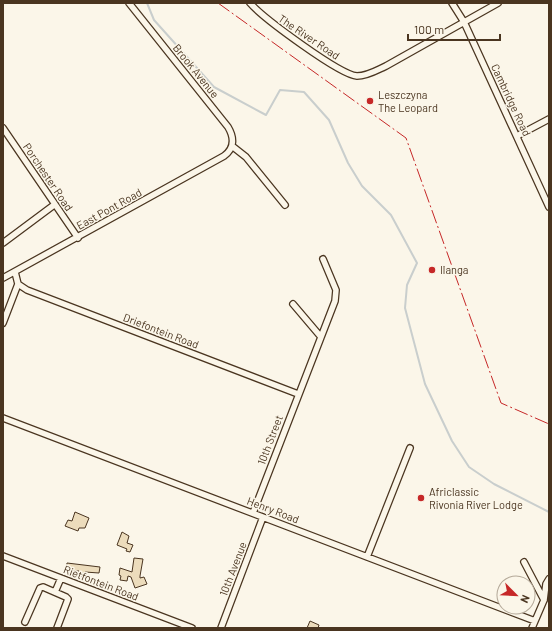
<svg xmlns="http://www.w3.org/2000/svg" width="552" height="631" viewBox="0 0 552 631" font-family="Barlow,sans-serif">
  <rect width="100%" height="100%" fill="#fbf6e9"/>
  <g fill="none" stroke-linecap="round" stroke-linejoin="round">
    <path stroke="#c9cecd" stroke-width="2" d="M147,3l7,17 60,67 52,28 14,-25 24,2 25,28 19,43 14,23 29,29 26,48 -10,22 -2,23 20,76 27,57 17,26 25,17 55,28"/>
  </g>
  <path fill="#ecdcbc" stroke="#4a3520" d="M75,512l14,6 -4,10h-6l-1,3 -13,-5 3,-6 4,1z
    M122,532l7,4 -2,7 6,2 -3,7 -4,-1 1,-2 -10,-4z
    M134,558l9,1 -3,17v2l4,-1 3,7 -12,4 -4,-11 -3,-1 -1,5 -7,-1 1,-4 -2,-1 1,-7 12,4z
    M67,563l33,4 -1,6 -14,-1v4h-7l1,-5 -13,-1z
    M310,621l9,4 -1,3h-11z"/>
  <g fill="none" stroke-linecap="round" stroke-linejoin="round">
    <g stroke="#4a3520" stroke-width="8">
      <path id="street" d="M250,3c13,15 90,72 107,73 11,0 20,-6 29,-10l112,-63
        M452,3l12,19 85,185
        M3,128l75,110
        M517,136l32,-17
        M232,146l14,11 39,48
        M3,243l51,-38
        M3,278l221,-122c11,-8 10,-19 4,-29l-99,-124
        M18,284l9,6 271,104
        M293,304l28,33
        M3,323l15,-39 -3,-12
        M3,418l532,203
        M253,513l82,-212 1,-11 -13,-31
        M3,556l189,72
        M367,557l43,-109
        M524,562l20,38
        M55,592l6,-14
        M25,622l15,-34 3,-1 23,10 2,2 -11,29
        M221,628l42,-111
        M532,628l12,-28 2,-16 3,-5"/>
    </g>
    <use href="#street" stroke="#fbf6e9" stroke-width="5.5"/>
    <path stroke="#c62828" stroke-width="1" stroke-dasharray="14 3 2 3" stroke-linecap="butt" d="M218,3l188,135 95,265 48,21"/>
  </g>
  <g fill="#c62828" stroke="#fbf6e9" stroke-width="1.5">
    <circle cx="370" cy="101" r="4"/>
    <circle cx="432" cy="270" r="4"/>
    <circle cx="421" cy="498" r="4"/>
  </g>
  <g text-anchor="middle" stroke-width="3" stroke-linejoin="round" paint-order="stroke">
    <g font-size="11" fill="#4a3520" stroke="#fbf6e9">
      <text transform="translate(309 37) rotate(34)" y="4">The River Road</text>
      <text transform="translate(196 71) rotate(51)" y="4">Brook Avenue</text>
      <text transform="translate(511 100) rotate(65)" y="4">Cambridge Road</text>
      <text transform="translate(48 177) rotate(56)" y="4">Porchester Road</text>
      <text transform="translate(109 209) rotate(-29)" y="4">East Pont Road</text>
      <text transform="translate(161 331) rotate(21)" y="4">Driefontein Road</text>
      <text transform="translate(270 440) rotate(-69)" y="4">10th Street</text>
      <text transform="translate(273 510) rotate(21)" y="4">Henry Road</text>
      <text transform="translate(233 569) rotate(-69)" y="4">10th Avenue</text>
      <text transform="translate(101 583) rotate(21)" y="4">Rietfontein Road</text>
    </g>
    <g font-size="11" fill="#4a3520" stroke="#fbf6e9" text-anchor="start">
      <text x="378" y="99">Leszczyna<tspan x="378" dy="13">The Leopard</tspan></text>
      <text x="440" y="274">Ilanga</text>
      <text x="429" y="496">Africlassic<tspan x="429" dy="13">Rivonia River Lodge</tspan></text>
    </g>
  </g>
  <rect width="552" height="631" fill="none" stroke="#4a3520" stroke-width="8"/>
  <g transform="translate(516 595) rotate(114)"><circle r="19" fill="#fbf6e9" stroke="#b4a999"/>
  <path d="M0-3L7 15L0 10L-7 15Z" fill="#c62828"/>
  <text y="-6" font-size="11" font-weight="bold" text-anchor="middle" fill="#4a3520">N</text>
  </g>
  <path d="M408 34v6h92v-6" fill="none" stroke="#4a3520" stroke-width="2"/>
  <text x="414" y="34" font-size="12" fill="#4a3520" stroke="#fbf6e9" stroke-width="3" paint-order="stroke">100 m</text>
</svg>
